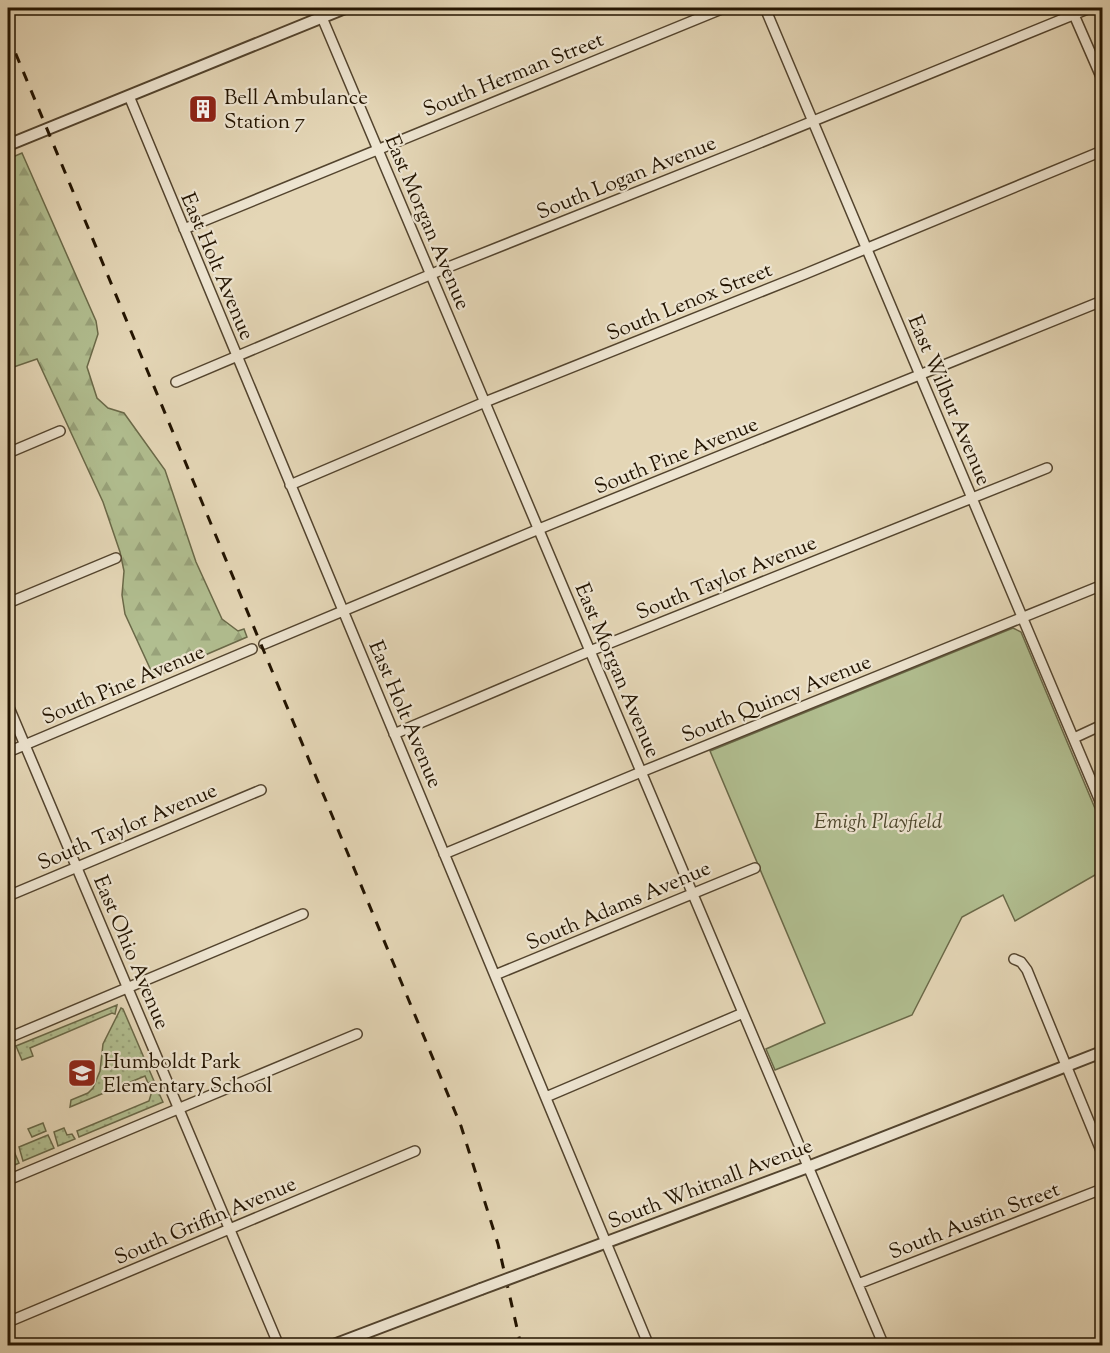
<svg xmlns="http://www.w3.org/2000/svg" width="1110" height="1353" viewBox="0 0 1110 1353" font-family="'Sorts Mill Goudy',serif">
  <defs>
    <pattern id="grass-dots" width="8" height="8" patternUnits="userSpaceOnUse" patternTransform="scale(1.5)"><rect width="8" height="8" fill="#b1be90"/><path d="M2 2h.1M6 6h.1" fill="none" stroke="#98a27a" stroke-width="1.8" stroke-linecap="round"/></pattern>
    <pattern id="forest-firs" width="22" height="20" patternUnits="userSpaceOnUse" patternTransform="scale(1.5)"><rect width="22" height="20" fill="#b1be90"/><path d="M5 1l3.5 6h-7zM16 11l3.5 6h-7z" fill="#98a27a"/></pattern>
  </defs>
  <rect width="100%" height="100%" fill="#e4d6b6"/>
  <filter id="stains"><feTurbulence type="fractalNoise" baseFrequency=".00333" numOctaves="4"/><feColorMatrix values="0 0 0 0 .2 0 0 0 0 .09 0 0 0 0 .02 0 0 0 .5 -.17"/></filter>
  <radialGradient id="worn" r=".72"><stop offset=".6" stop-color="#630" stop-opacity="0"/><stop offset="1" stop-color="#630" stop-opacity=".3"/></radialGradient>
  <path fill="url(#grass-dots)" stroke="#6a6948" stroke-width="1.5" d="M117,1005l-2,9 -3,-1 -82,35 3,8 -11,4 -6,-14z
    M121,1008l2,1 31,72 -6,2 -3,-7 -75,31 1,-7 17,-7 5,-5 7,-17 3,-27z
    M157,1089l6,13 -84,35 -2,-6 72,-30 3,-10z
    M43,1123l3,8 -14,6 -4,-8z
    M64,1128l3,7 5,-1 3,5 -17,7 -4,-14z
    M48,1135l6,13 -31,13 -4,-14z
    M13,1149l6,14 -11,5v-16z"/>
  <path fill="url(#forest-firs)" stroke="#6a6948" stroke-width="1.5" d="M22,153l74,168 2,13 -11,33 10,31 11,10 16,5 41,57 31,92 26,57 16,12 6,-2 3,8 -93,40 -29,-63 -3,-19 2,-24 -4,-19 -17,-50 -66,-143 -29,10v-210z"/>
  <path fill="#b1be90" stroke="#6a6948" stroke-width="1.5" d="M1013,628l8,4 81,193v46l-87,50 -12,-26 -41,22 -50,98 -137,55 -9,-21 59,-26 -115,-272z"/>
  <g fill="none" stroke-linecap="round" stroke-linejoin="round">
    <g stroke="#53442e" stroke-width="12">
      <path id="minor" d="M318,8l566,1338
        M765,8l337,798
        M1071,8l31,71
        M129,96l520,1250
        M184,229l540,-221
        M176,382l270,-114 306,-122 338,-138
        M8,453l52,-22
        M290,485l195,-83 320,-128 297,-123
        M8,603l108,-45
        M264,644l275,-115 563,-228
        M8,705l271,641
        M394,734l196,-83 457,-183
        M1074,738l28,-13
        M8,752l244,-103
        M444,854l197,-82 459,-186
        M8,896l253,-106
        M1014,959l7,3 6,8 75,183
        M495,975l260,-107
        M8,1038l295,-124
        M546,1097l197,-84
        M8,1180l349,-146
        M858,1284l244,-95
        M8,1322l407,-171"/>
    </g>
    <g stroke="#53442e" stroke-width="14">
      <path id="tertiary" d="M8,145l337,-137
        M532,1270l276,-103 294,-115
        M331,1346l150,-57"/>
    </g>
    <use href="#minor" stroke="#ede4d0" stroke-width="9"/>
    <use href="#tertiary" stroke="#ede4d0" stroke-width="10"/>
    <path stroke="#231401" stroke-width="3" stroke-dasharray="10 10" stroke-linecap="butt" d="M8,35l453,1091 37,118 23,102"/>
    <g stroke="#53442e" stroke-width="14" stroke-linecap="butt">
      <path id="tertiary-bridge" d="M481,1289l51,-19"/>
    </g>
    <use href="#tertiary-bridge" stroke="#ede4d0" stroke-width="10"/>
  </g>
  <defs>
    <g id="building-square" transform="scale(1.5)"><rect x="-9" y="-9" width="18" height="18" rx="4" fill="#8f2418" stroke="#ede4d0"/><path d="M-4-6H4V6H1V3H-1V6H-4ZM-2.5-4.3h1.7v1.8h-1.7ZM.8-4.3h1.7v1.8H.8ZM-2.5-1h1.7V.8h-1.7ZM.8-1h1.7V.8H.8Z" fill="#fff"/></g>
    <g id="school-square" transform="scale(1.5)"><rect x="-9" y="-9" width="18" height="18" rx="4" fill="#8f2418" stroke="#ede4d0"/><path d="M0-5L7-2L0 1L-7-2ZM-4 1L0 2.5L4 1V4Q0 6-4 4Z" fill="#fff"/></g>
  </defs>
  <g fill-rule="evenodd">
    <use href="#building-square" x="203" y="109"/>
    <use href="#school-square" x="82" y="1073"/>
  </g>
  <g text-anchor="middle" stroke-width="4.5" stroke-linejoin="round" paint-order="stroke">
    <g font-size="21" fill="#231401" stroke="#ede4d0">
      <text transform="translate(513 74) rotate(-22)" y="7">South Herman Street</text>
      <text transform="translate(626 177) rotate(-22)" y="7">South Logan Avenue</text>
      <text transform="translate(428 222) rotate(67)" y="7">East Morgan Avenue</text>
      <text transform="translate(218 266) rotate(67)" y="7">East Holt Avenue</text>
      <text transform="translate(689 301) rotate(-22)" y="7">South Lenox Street</text>
      <text transform="translate(950 400) rotate(67)" y="7">East Wilbur Avenue</text>
      <text transform="translate(676 455) rotate(-22)" y="7">South Pine Avenue</text>
      <text transform="translate(726 577) rotate(-22)" y="7">South Taylor Avenue</text>
      <text transform="translate(618 670) rotate(67)" y="7">East Morgan Avenue</text>
      <text transform="translate(123 684) rotate(-23)" y="7">South Pine Avenue</text>
      <text transform="translate(776 698) rotate(-22)" y="7">South Quincy Avenue</text>
      <text transform="translate(406 714) rotate(67)" y="7">East Holt Avenue</text>
      <text transform="translate(127 826) rotate(-23)" y="7">South Taylor Avenue</text>
      <text transform="translate(618 905) rotate(-23)" y="7">South Adams Avenue</text>
      <text transform="translate(132 952) rotate(67)" y="7">East Ohio Avenue</text>
      <text transform="translate(710 1183) rotate(-21)" y="7">South Whitnall Avenue</text>
      <text transform="translate(205 1220) rotate(-23)" y="7">South Griffin Avenue</text>
      <text transform="translate(974 1220) rotate(-21)" y="7">South Austin Street</text>
    </g>
    <g font-size="21" fill="#231401" stroke="#ede4d0" text-anchor="start">
      <text x="224" y="104">Bell Ambulance<tspan x="224" dy="24">Station 7</tspan></text>
      <text x="103" y="1068">Humboldt Park<tspan x="103" dy="24">Elementary School</tspan></text>
    </g>
    <g font-size="21" font-style="italic" fill="#4e472c" stroke="#ede4d0">
      <text x="878" y="828">Emigh Playfield</text>
    </g>
  </g>
  <rect width="1110" height="1353" fill="none" stroke="#e4d6b6" stroke-width="30"/>
  <rect x="9" y="9" width="1092" height="1335" fill="none" stroke="#231401" stroke-width="3"/>
  <rect x="15" y="15" width="1080" height="1323" fill="none" stroke="#231401" stroke-width="1.5"/>
  <rect width="100%" height="100%" filter="url(#stains)"/>
  <rect width="100%" height="100%" fill="url(#worn)"/>
</svg>
